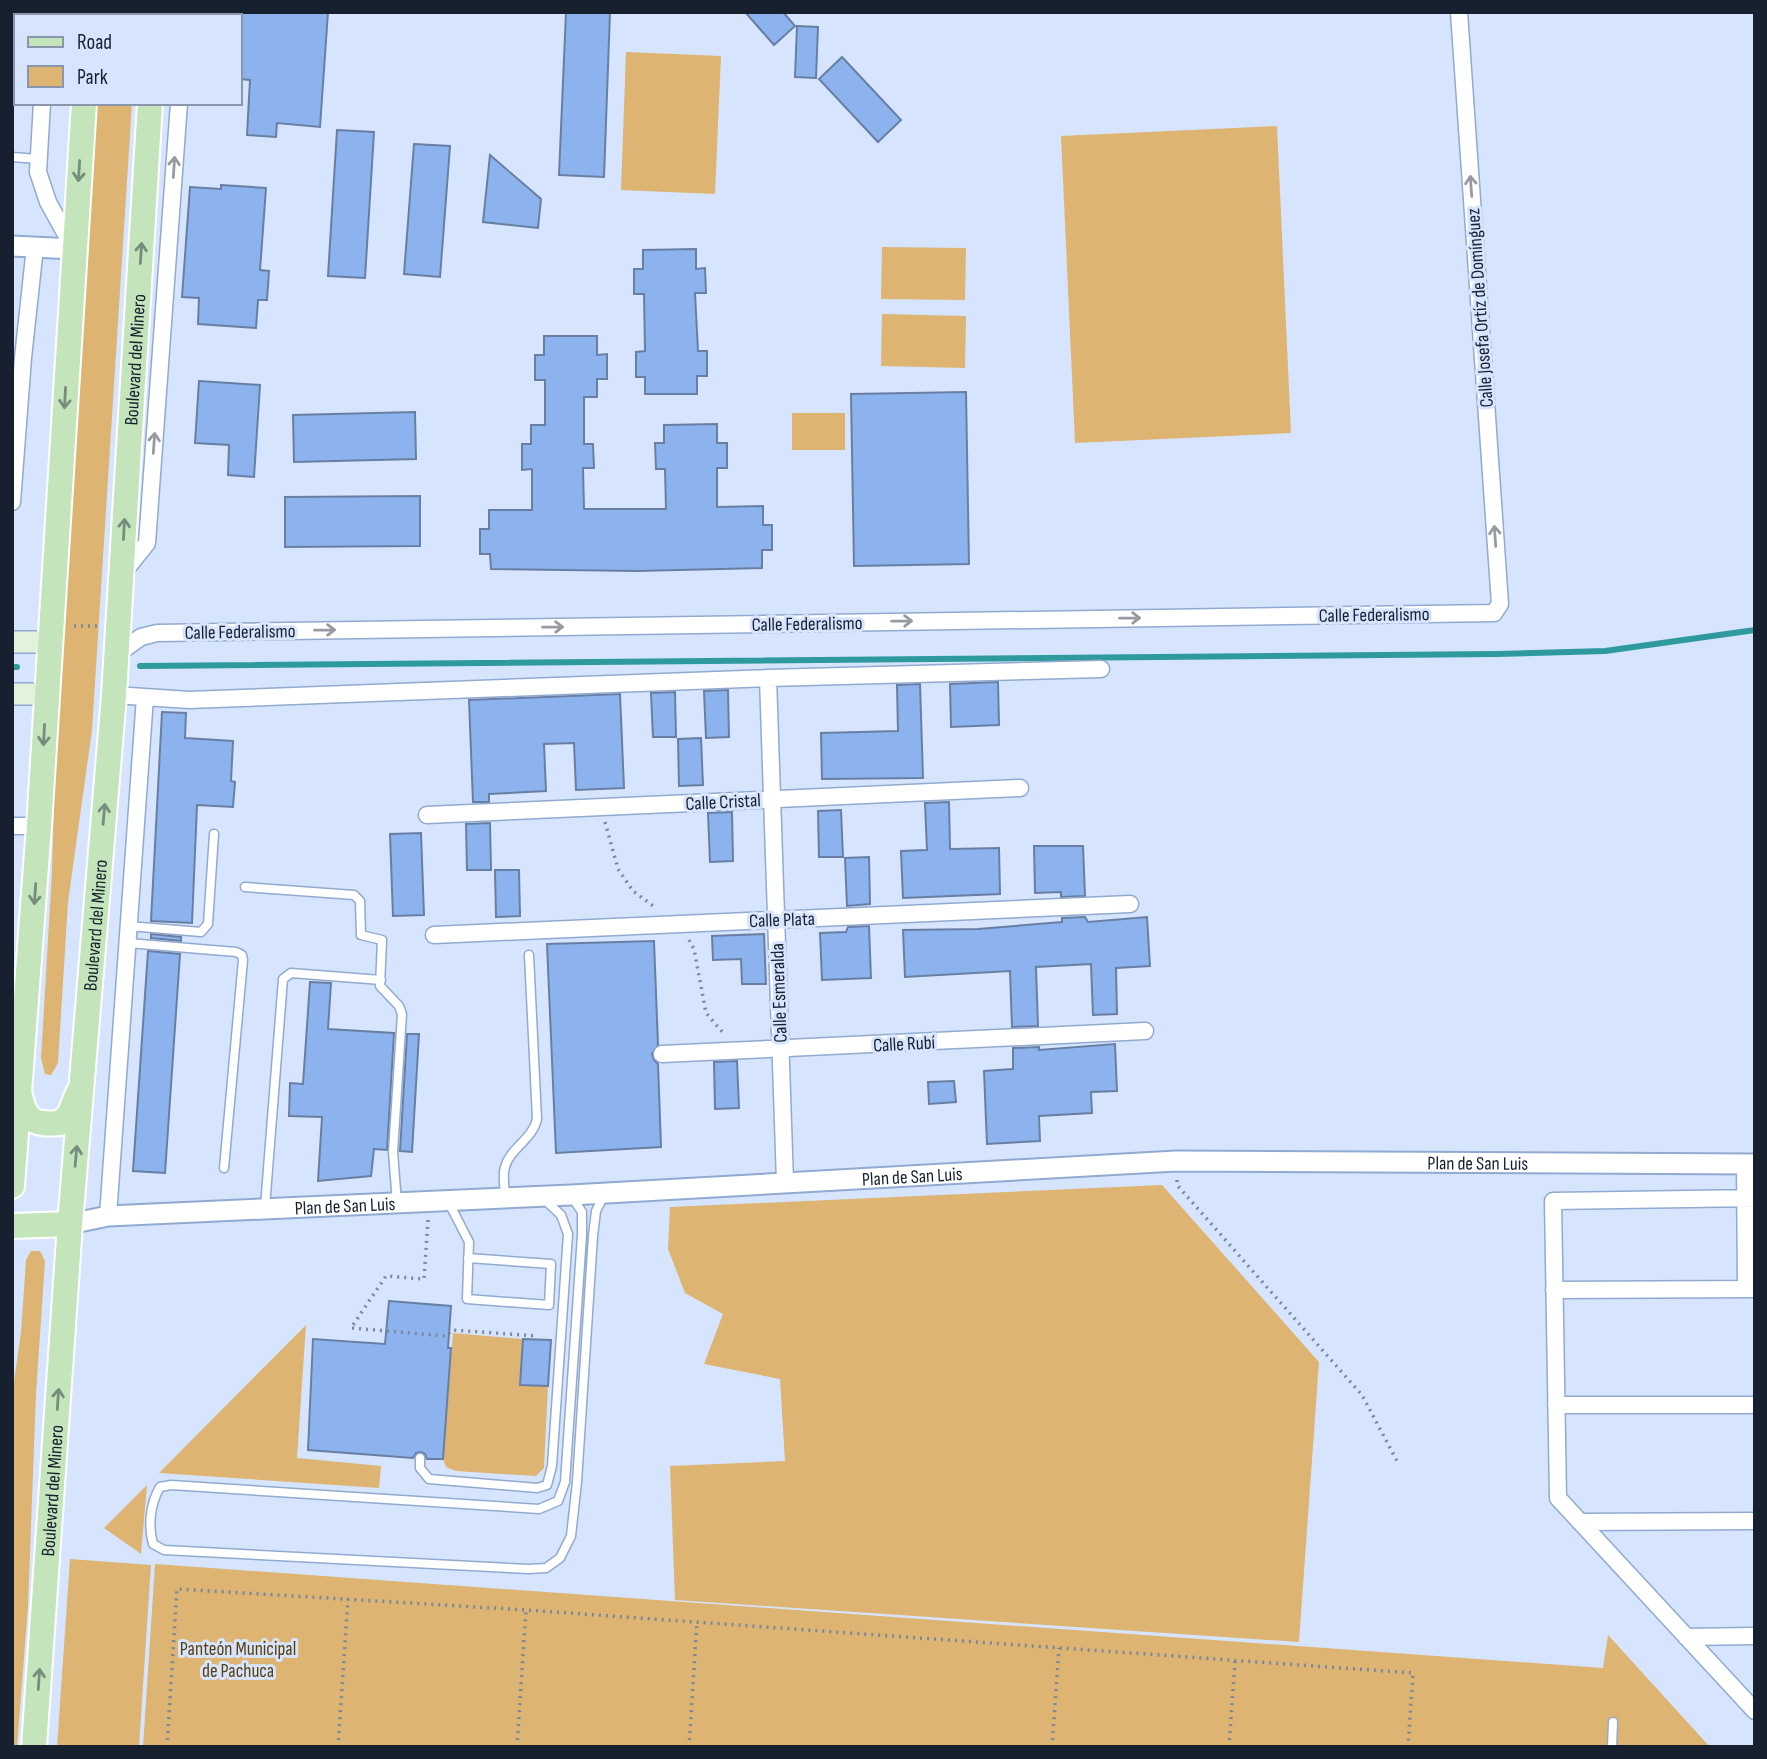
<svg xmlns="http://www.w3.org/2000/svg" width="1767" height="1759" viewBox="0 0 1767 1759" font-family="'Sofia Sans Condensed',sans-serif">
  <rect width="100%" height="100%" fill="#d6e5fd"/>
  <path fill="#ddb471" d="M626,52l95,4 -6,138 -94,-4z
    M96,103h36l-40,627 -24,172 -10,161 -7,12 -6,-1 -4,-16 11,-186 5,-190z
    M1277,126l14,307 -216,10 -14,-307z
    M882,247l84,1 -1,52 -84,-1z
    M882,314l84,2 -1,52 -84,-2z
    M792,413h53v37h-53z
    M1162,1185l157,177 -20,280 -624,-42 -5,-134 115,-5 -5,-82 -76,-15 19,-50 -38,-21 -17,-44 2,-42z
    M31,1251h9l5,10 -9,133 -8,212 -11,141h-5v-351l9,-64 5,-72z
    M306,1325l-9,133 84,8 -2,22 -220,-15z
    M453,1333l70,6 -3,45 28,2 -4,82 -8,8 -80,-5 -10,-4 -3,-8z
    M147,1485l-6,69 -37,-26z
    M70,1559l81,6 -12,182h-82z
    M155,1564l1448,104 5,-33 102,112h-1567z"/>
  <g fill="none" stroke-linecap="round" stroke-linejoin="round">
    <path stroke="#2e9a9e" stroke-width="6" d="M140,666l1357,-12 108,-3 150,-21
      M12,667h5"/>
  </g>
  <path fill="#8db3ee" stroke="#687fa3" stroke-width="2" d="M240,12h88l-8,115 -43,-4 -1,14 -29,-2 3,-55 -10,-1z
    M566,12h44l-6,165 -45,-2z
    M745,12h38l12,14 -21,19z
    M797,26l21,1 -2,51 -21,-1z
    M842,57l59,63 -23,22 -59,-63z
    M337,130l37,2 -9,146 -37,-2z
    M414,144l36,2 -10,131 -36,-3z
    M490,155l51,44 -3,29 -55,-6z
    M221,185l45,3 -6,82 9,1 -2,29h-9l-2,28 -58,-4 1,-26 -17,-1 8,-110 31,2z
    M696,249v20l9,-1 1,25h-11l3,58h9v25h-10v18h-52v-17h-9v-25l9,-1 -1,-57h-10v-25h9v-19z
    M544,336h53v19l10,-1v25h-10v18h-13v47h9l1,24h-11l1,41h82l-1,-40h-9l-1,-26h9v-18l53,-1v19h10v25h-10v39l46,-1v19h9v25h-10v18l-125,3 -146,-2 -1,-15h-10v-25h9v-19h43v-41l-10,1v-26h9v-19h14v-45h-10v-25h9z
    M199,381l61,4 -6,92 -26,-2 1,-30 -34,-2z
    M966,392l3,172 -115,2 -3,-172z
    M415,412l1,47 -122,3 -1,-47z
    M420,496v50l-135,1v-50z
    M998,682l1,43 -48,2 -1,-43z
    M920,684l3,94 -101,1 -1,-46 77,-2 -1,-46z
    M728,690l1,47 -23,1 -2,-47z
    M675,692l1,45h-23l-2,-44z
    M620,694l4,94 -48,2 -2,-47 -30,1 2,47 -57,3v8h-16l-4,-102z
    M162,712l24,1 -1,25 48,3 -2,40 4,1 -2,25 -36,-2 -5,118 -41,-2z
    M701,738l2,47 -24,1 -1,-47z
    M949,802l1,47 49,-1 1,46 -97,4 -2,-47 26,-1 -2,-47z
    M841,810l2,47h-24l-1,-46z
    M732,812l1,49 -23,1 -2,-49z
    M490,823l1,47h-24l-1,-46z
    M421,833l3,82 -31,1 -3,-82z
    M1034,846h49l2,50 -24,1v-5l-26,1z
    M869,857l1,47 -23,2 -2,-48z
    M495,870h24l1,46 -24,1z
    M1085,917l3,5 59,-5 3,49 -34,2 1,46 -24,1 -2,-51 -55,3 2,59 -26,1 -2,-56 -105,6 -2,-47 75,-1 84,-7v-4z
    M869,926l2,52 -49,2 -2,-47 26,-1 2,-5z
    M151,934l30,3v4l-30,-3z
    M764,934l2,50h-24l-1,-25 -28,1 -1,-24z
    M654,941l4,104 -6,9 2,6 4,4 3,83 -105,6 -9,-209z
    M148,951l32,3 -15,219 -32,-2z
    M310,982l21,1 -3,46 66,4 -7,117 -13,-1 -3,27 -53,5 4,-64 -33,-1 1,-33 13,1z
    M407,1034h12l-7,118 -12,-1z
    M1115,1044l2,47 -26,1 1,21 -53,3 1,25 -53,3 -3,-73 29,-2v-21l26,-1v3z
    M737,1061l2,47 -24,1 -1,-47z
    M954,1081l2,21 -27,2 -1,-22z
    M389,1301l62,5 -3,42h3l-8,111h-16l-2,-5 -4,-2 -5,1 -3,5 -105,-8 5,-111 72,5z
    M523,1339l28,1 -3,46 -28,-1z"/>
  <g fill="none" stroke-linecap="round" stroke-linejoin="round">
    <g stroke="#91aacf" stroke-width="11">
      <path id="service" d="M12,157l26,2
        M245,887l109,8 6,6 1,34 21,5 -2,46 19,20 3,8 -9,138 4,51
        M129,926l72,6 7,-8 6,-90
        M128,943l108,9 6,3 1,5 -19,208
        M505,1197c0,-10 -3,-21 0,-30 5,-19 28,-28 32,-48l-8,-164
        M572,1197l10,15v23l-17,247 -7,19 -19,8 -368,-24 -11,2c-10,17 -12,39 -7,57l11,6 365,19 17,-1 14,-10 11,-22 6,-54 16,-246 3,-25 9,-18
        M449,1203l20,39 -2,57 82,6 2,-41 -83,-6
        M265,1207l18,-228 8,-6 90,7
        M420,1458v10l9,11 108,9 10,-3 5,-19 16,-232 -7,-19 -18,-17
        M1612,1747l1,-25"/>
    </g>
    <g stroke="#91aacf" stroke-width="19">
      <path id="minor" d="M47,16l1,-4
        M184,16l1,-4
        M42,103l-4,69 10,30 26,47
        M12,502l11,-144 12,-111
        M123,573l24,-30 32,-440
        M116,655l25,-18 16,-4 1337,-20 6,-9 -41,-592
        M768,678l17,504
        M145,697l44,3 579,-22 333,-9
        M427,815l593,-27
        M12,826h27
        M434,935l696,-31
        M662,1054l483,-23
        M1745,1163l1,126
        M1755,1198l-202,3 5,297 197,213
        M108,1216l37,-519 -31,-2
        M1554,1290l201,-1
        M1556,1405h199
        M1580,1522l175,-1
        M1686,1637l69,-1"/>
    </g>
    <g stroke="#91aacf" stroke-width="23">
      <g id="tertiary">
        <path d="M12,246l62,3"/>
        <path id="s1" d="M70,1224l38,-8 463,-21 605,-34 579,3"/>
      </g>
    </g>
    <g stroke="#91aacf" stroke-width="24">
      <path id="secondary" d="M12,642h38
        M12,694h34"/>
    </g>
    <g stroke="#fff" stroke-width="28">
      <g id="primary">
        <path d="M89,16l1,-4"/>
        <path d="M155,16l1,-4"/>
        <path d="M20,1096c6,26 15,29 40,27l9,-8 9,-22"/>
        <path d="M12,1186l27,-360 45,-723"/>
        <path d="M12,1226l58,-2"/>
        <path id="s2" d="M34,1747l36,-523 44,-529 36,-592"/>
      </g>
    </g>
    <path stroke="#7b879b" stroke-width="3.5" stroke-dasharray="2 5" stroke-linecap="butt" d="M74,626h24
      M605,822l13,47 15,22 23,17
      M689,940l5,9 12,64 19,22
      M1177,1180v5l185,210 35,66
      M428,1220l-4,59 -38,-3 -35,52 95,8 6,-6 86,6
      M167,1747l10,-158 349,21 887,63 -5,74
      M338,1747l10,-148
      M517,1747l9,-137
      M689,1747l8,-125
      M1052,1747l7,-99
      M1229,1747l6,-86"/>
    <use href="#service" stroke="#fff" stroke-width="8"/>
    <use href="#minor" stroke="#fff" stroke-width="16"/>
    <use href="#tertiary" stroke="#fff" stroke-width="19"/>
    <use href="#secondary" stroke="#e2f2dd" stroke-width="21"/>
    <use href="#primary" stroke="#c4e4bb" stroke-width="24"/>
  </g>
  <defs><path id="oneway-shaft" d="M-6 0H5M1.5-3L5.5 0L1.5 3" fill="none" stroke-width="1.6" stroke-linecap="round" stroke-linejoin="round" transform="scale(1.75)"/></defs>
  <g stroke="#979ba1">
    <use href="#oneway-shaft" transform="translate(174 167) rotate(-86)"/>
    <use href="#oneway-shaft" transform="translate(1471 186) rotate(-94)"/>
    <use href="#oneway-shaft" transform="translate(154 443) rotate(-86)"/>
    <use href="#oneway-shaft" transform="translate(1495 536) rotate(-94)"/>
    <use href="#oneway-shaft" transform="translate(1130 618) rotate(-1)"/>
    <use href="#oneway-shaft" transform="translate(902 621) rotate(-1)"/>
    <use href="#oneway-shaft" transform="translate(553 627) rotate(-1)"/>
    <use href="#oneway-shaft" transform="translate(325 630) rotate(-1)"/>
  </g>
  <g stroke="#768c7c">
    <use href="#oneway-shaft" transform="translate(79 171) rotate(94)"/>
    <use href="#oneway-shaft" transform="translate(141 253) rotate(-86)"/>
    <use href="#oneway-shaft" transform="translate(65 398) rotate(93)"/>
    <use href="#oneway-shaft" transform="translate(124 529) rotate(-87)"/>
    <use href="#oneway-shaft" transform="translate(44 735) rotate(93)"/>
    <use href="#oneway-shaft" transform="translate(104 814) rotate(-85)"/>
    <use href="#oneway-shaft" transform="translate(35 894) rotate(94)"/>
    <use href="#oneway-shaft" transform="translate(76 1156) rotate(-85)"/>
    <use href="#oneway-shaft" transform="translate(58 1399) rotate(-86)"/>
    <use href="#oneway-shaft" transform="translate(39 1679) rotate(-86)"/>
  </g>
  <g text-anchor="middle" stroke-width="6" stroke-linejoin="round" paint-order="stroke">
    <g font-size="19" fill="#17202f" stroke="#d6e5fd">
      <text transform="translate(1479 308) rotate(-94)" y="7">Calle Josefa Ortíz de Domínguez</text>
      <text dy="7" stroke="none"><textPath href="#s2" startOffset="1391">Boulevard del Minero</textPath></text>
      <text transform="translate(1374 614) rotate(-1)" y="7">Calle Federalismo</text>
      <text transform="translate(807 623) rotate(-1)" y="7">Calle Federalismo</text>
      <text transform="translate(240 631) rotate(-1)" y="7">Calle Federalismo</text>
      <text transform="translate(723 801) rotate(-3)" y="7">Calle Cristal</text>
      <text transform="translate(782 919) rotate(-2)" y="7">Calle Plata</text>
      <text dy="7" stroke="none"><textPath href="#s2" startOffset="824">Boulevard del Minero</textPath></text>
      <text transform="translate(778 993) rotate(-92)" y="7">Calle Esmeralda</text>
      <text transform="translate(904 1043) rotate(-3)" y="7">Calle Rubí</text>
      <text dy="7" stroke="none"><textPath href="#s1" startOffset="1410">Plan de San Luis</textPath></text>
      <text dy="7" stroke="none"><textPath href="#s1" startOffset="844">Plan de San Luis</textPath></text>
      <text dy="7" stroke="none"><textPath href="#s1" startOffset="276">Plan de San Luis</textPath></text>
      <text dy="7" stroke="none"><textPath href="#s2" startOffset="257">Boulevard del Minero</textPath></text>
    </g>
    <g font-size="19" fill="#5a3f0a" stroke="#d6e5fd">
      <text x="238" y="1655">Panteón Municipal<tspan x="238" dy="22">de Pachuca</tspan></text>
    </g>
  </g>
  <rect width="1767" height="1759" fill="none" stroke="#17202f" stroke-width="28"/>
  <rect x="14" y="14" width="228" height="91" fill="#d6e5fd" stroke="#8a96ab" stroke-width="2"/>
  <rect x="28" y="37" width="35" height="10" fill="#c4e4bb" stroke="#8a96ab" stroke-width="2"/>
  <text x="77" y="49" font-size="21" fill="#17202f">Road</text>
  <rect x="28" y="66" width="35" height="21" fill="#ddb471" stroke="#8a96ab" stroke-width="2"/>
  <text x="77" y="84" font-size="21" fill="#17202f">Park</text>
</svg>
